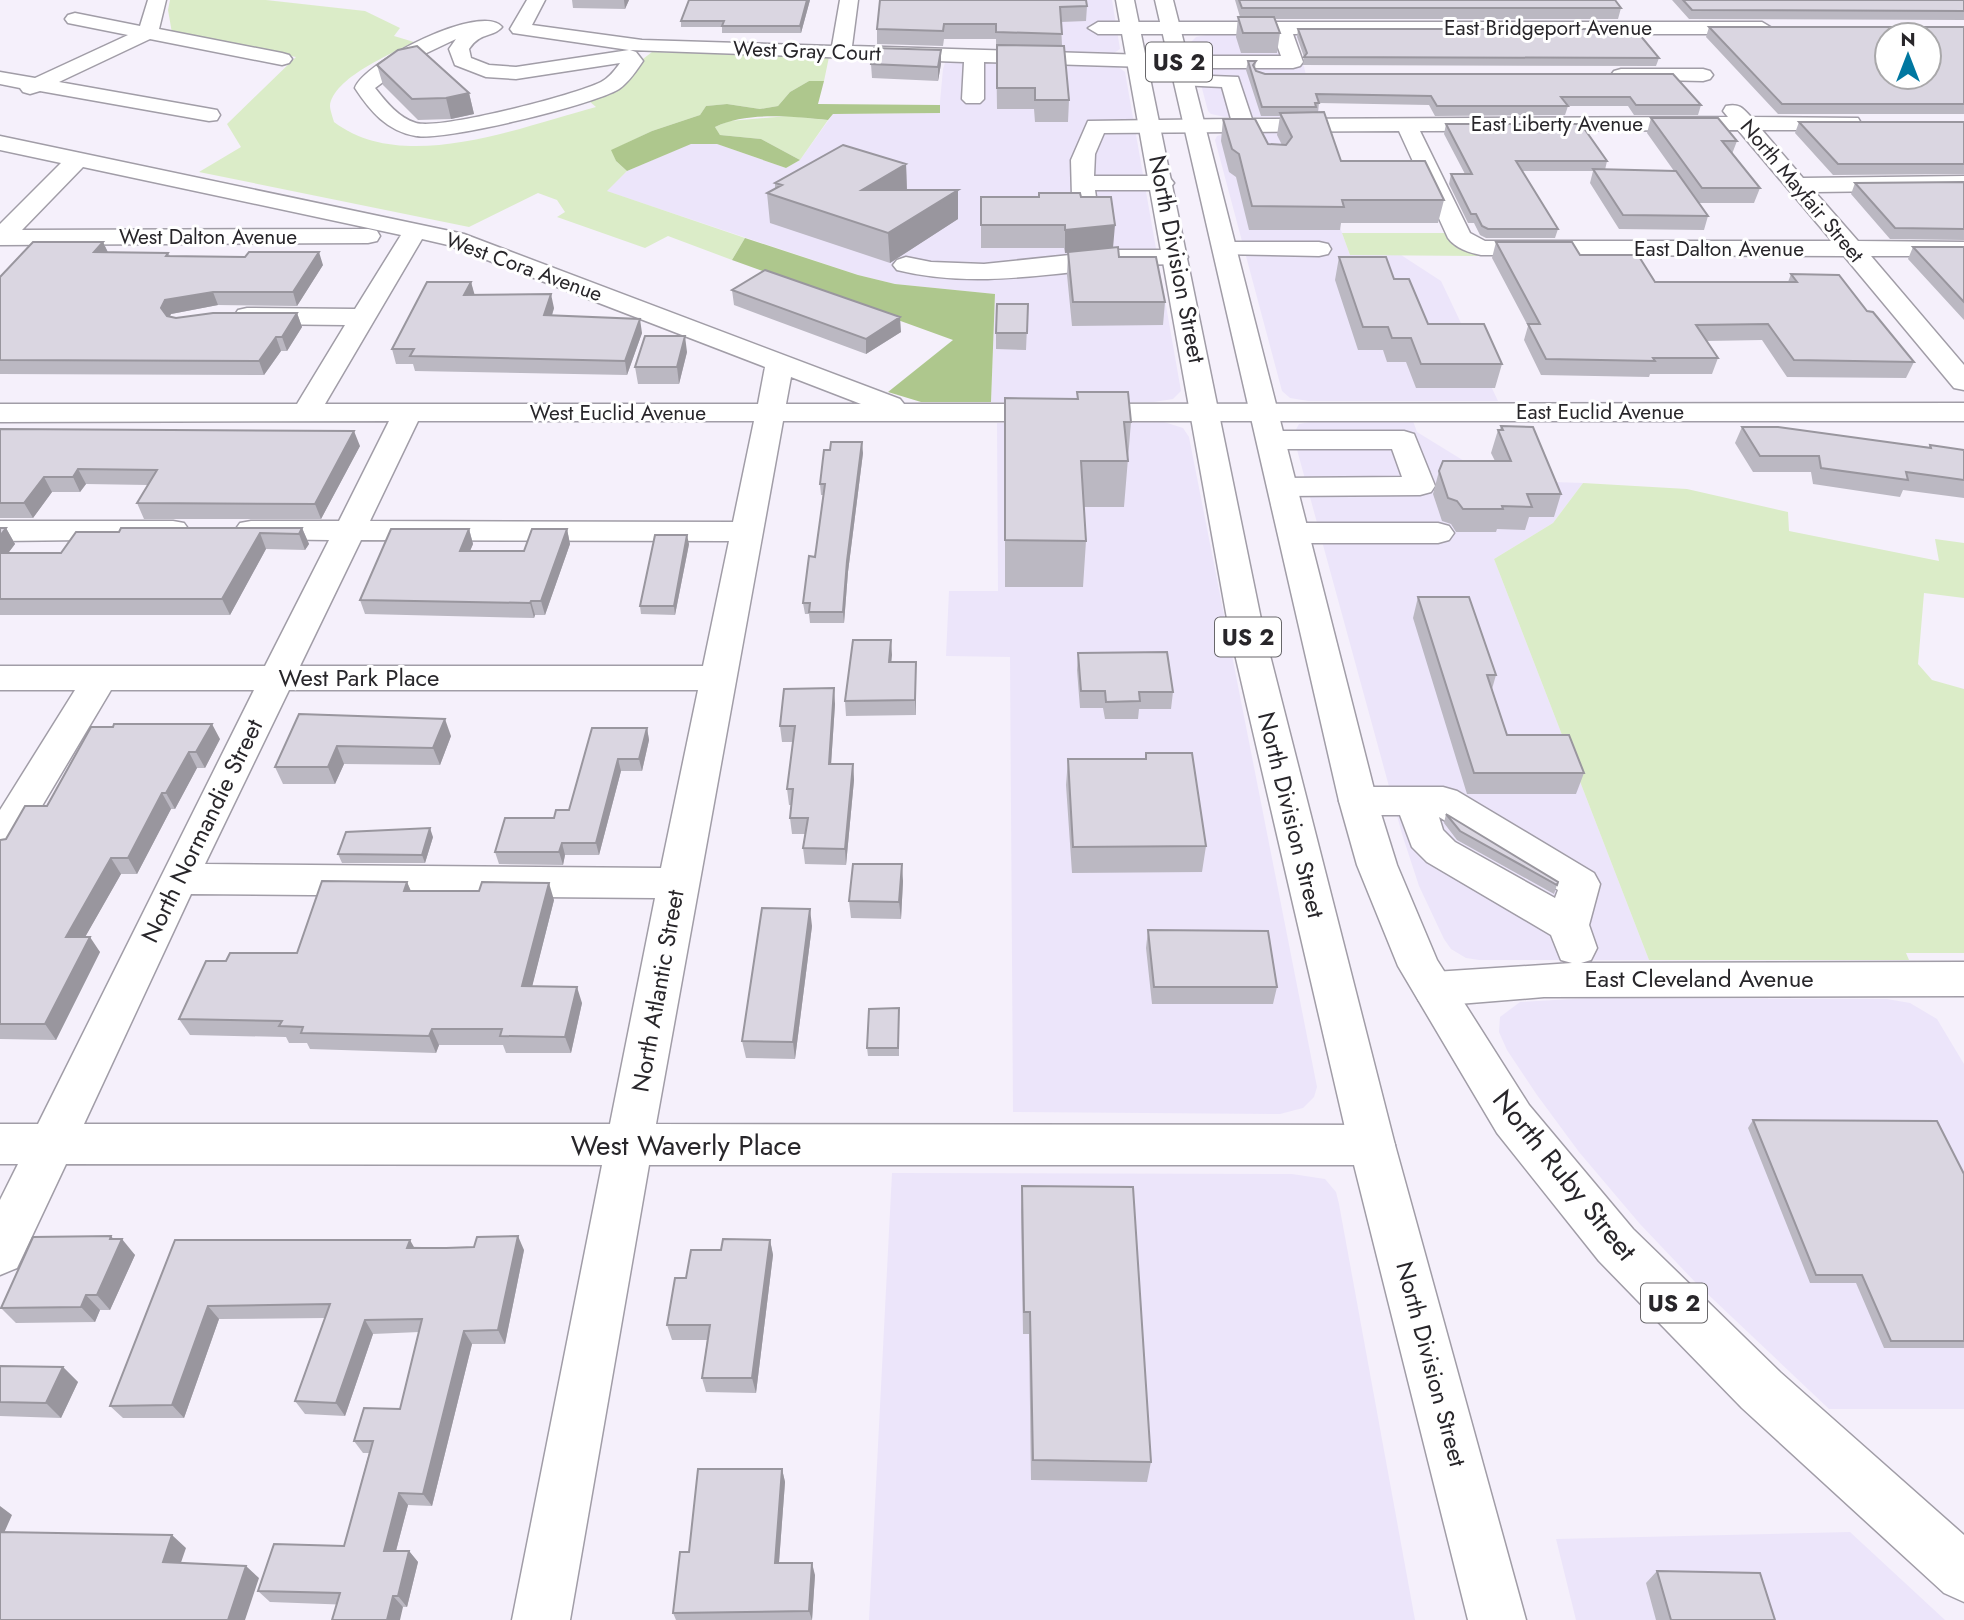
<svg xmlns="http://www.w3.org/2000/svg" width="1964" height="1620" viewBox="0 0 1964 1620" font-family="Jost,sans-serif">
  <rect width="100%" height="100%" fill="#f5f0fb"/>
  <path fill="#ece5fa" d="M1000,0h112l8,49 -6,4 -12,1 -100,-3z
    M1211,34h85l10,41 16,42h-97l-14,-3 -3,-3 -18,-68 6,-6z
    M946,60l171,6 8,6 56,319 -8,8 -19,3h-163l4,-108 -100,-10 -37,-9 -252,-84 21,-20 63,-27h27l69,24 14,-8 33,-46 106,-1 4,-44z
    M1226,133h93l11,67 20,55h51l40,26 57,120h-190l-18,-3 -8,-7 -67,-251 2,-4z
    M1315,421h98l4,11 78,48 88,3 -30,40 -59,36 155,401h-170l-13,-2 -15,-9 -7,-10 -25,-53 -17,-52 -109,-399 6,-11z
    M1164,422l19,6 6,9 128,650 -3,10 -11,11 -23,6 -267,-2 -3,-455 -64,-1 3,-65h49l-1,-168z
    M1590,998l297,1 23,4 27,16 27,45v345h-135l-133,-126 -56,-59 -61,-72 -42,-57 -30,-45 -8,-18 1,-15 20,-15z
    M892,1173l400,1 33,5 11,13 3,12 76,416h-546z
    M1850,1532l95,88h-369l-20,-81z"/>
  <path fill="#dbecc8" d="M170,0h96l99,11 35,17 -6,8 20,6c-23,12 -81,36 -84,64 0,4 3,12 4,16 70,53 186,5 262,-15l-7,-6 63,-49 177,5 -5,24h-15l-19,11 -12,14 -18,3 -33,-5 -21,2 -6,9 -48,16 -40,19 4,11 11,10 -20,20 138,47 -13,22 -64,-24 -23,12 -88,-31 8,-5 -8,-12 -19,-7 -69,34 -270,-55 42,-25 -14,-23 69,-67 -124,-24 -4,-23z
    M788,116l40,4 -28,40 -39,-21 -41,-4 -5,-8 14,-6z
    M1342,233h104l10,12 23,11 -129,-1z
    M1583,483l104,6 101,23 1,19 150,30 -4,-22 29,4v55l-40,-5 -6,71 14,16 32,9v264h-58l3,7h-260l-155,-401 59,-36z"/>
  <path fill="#aec78d" d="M809,81h15l-6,23 122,1v8l-107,1 -5,6c-35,-3 -80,-9 -113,7l5,8 41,4 39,21 -14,8 -69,-24h-26l-64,27 -11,-10 -5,-11 41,-19 48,-16 6,-9 21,-2 33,5 18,-3 12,-14z
    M745,238l113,37 37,9 100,10 -4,108h-70l-33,-10 65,-52 -221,-80z"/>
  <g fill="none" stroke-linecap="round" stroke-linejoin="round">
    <g stroke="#a19da7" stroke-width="3">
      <path id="minor" d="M148,0h18l-7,29 123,24 7,2 3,4 -3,4 -7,2 -132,-26 -91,43 158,28 3,5 -3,5 -8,1 -169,-30 -10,3 -7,-2 -3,-4 -20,-4v-12l35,6 93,-43 -60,-12 -3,-4 3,-4 7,-2 65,13z
        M527,0h18l-13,25 110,15 190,6 8,-46h18l-6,46 327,10h102l-8,-22h-175l-10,-6 10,-6h664l10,6 -10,6h-469l10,28 -3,4 -7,2h-114l-195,-6v37l-4,4h-14l-4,-4 2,-37 -334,-12 6,2 7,9c-6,9 -15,22 -24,28 -26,16 -174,52 -203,47 -29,-5 -46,-25 -61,-48 9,-26 127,-86 147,-61 -9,11 -21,4 -33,22l2,9 18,7 27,2 113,-17 -116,-17 -3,-4zM456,39l-7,10 6,16 31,12 30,2 104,-16c-5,7 -11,15 -19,19 -26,13 -160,48 -185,41 -17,-5 -30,-21 -41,-35l39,-29z
        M1621,69h82l7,2 3,4 -3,4 -7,2 -89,-2 -3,-4 3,-4z
        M1186,75l52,2 14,42 476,-2 -5,-6 3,-5c13,-3 17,2 25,11l107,1 3,5 -3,5 -8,2h-88l41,48 161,-2v14l-149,2 43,49 106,1v14h-93l93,109v25l-10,-2 -110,-132 -363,-1c-11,-2 -26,-7 -33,-17l-49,-107 -295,2 -9,21 -1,22h68l8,2 4,5 -4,5 -8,2h-67l1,7 -4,5h-16l-4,-5 -1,-37 17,-39 143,-2 -9,-32 -43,-2 -3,-4 3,-4zM1738,130l94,111h-347l-15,-8 -50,-102z
        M0,136l464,98 436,165 4,5 1060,-1v18h-1181l-127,703 716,1 17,6 6,14 -6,14 -17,6h-723l-79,455h-58l90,-455 -536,-1 -49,104 -17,7v-75l18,-36h-18v-40h38l216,-434h-143l-97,163 -14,4v-47l75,-120h-75v-24h265l64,-126 -78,-1 -11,-2 -5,-7 5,-7 11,-2h88l50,-100 -389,1v-18h297l48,-79 -98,-1 -9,-2 -4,-6 4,-6 9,-2 108,1 46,-74 -318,-68 -61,63 346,-1 9,2 3,5 -3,5 -9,2 -368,2v-21l61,-61 -61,-13zM422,239l26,6 317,122 -7,37h-433zM791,377l70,27h-75zM418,421h336l-21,101 -363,-1zM361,540l368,1 -26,125h-403zM289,690h409l-37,178 -456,-4zM191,894l464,4 -45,226h-526z
        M1225,242h94l9,2 3,5 -3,5 -9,2 -103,-2 -3,-5 3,-5z
        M1117,250h59l9,2 3,5 -3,5 -9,2c-93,1 -187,29 -279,6l-4,-5 4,-5 9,-3 25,5 53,2z
        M1272,431h132l10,3 21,52 -4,6 -11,3 -137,1 -11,-3 -4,-6 4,-6 11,-3 119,-1 -10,-28h-120l-10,-3 -5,-6 5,-6z
        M0,521h173l11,2 5,7 -5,7 -11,2 -173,2z
        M1294,523h144l11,3 5,7 -5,7 -11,3h-144l-11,-3 -5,-7 5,-7z
        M1358,787h85l14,4 137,82 6,11 -11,41 8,23 -6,12 -10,3 383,-1v34l-420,1 -110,9 -15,-5 -6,-12 6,-12 15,-5 138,-9 -11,-3 -10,-25 -124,-73 -15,-15 -12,-32h-42l-14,-4 -5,-10 5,-10zM1439,817l119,73 -3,8 -100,-56 -12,-12z"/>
    </g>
    <g stroke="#a19da7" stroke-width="3">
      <path id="major" d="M1116,0h18l128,624 133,521 131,475h-58l-119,-475 -121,-521z
        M1155,0h18l204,801 20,64 40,95 92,145 104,124 147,143 184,163v67l-20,-9 -202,-185 -143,-147 -102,-128 -99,-167 -41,-101 -18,-64z"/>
    </g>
    <use href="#minor" fill="#fff" fill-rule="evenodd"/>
    <use href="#major" fill="#fff" fill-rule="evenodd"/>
  </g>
  <path fill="#bbb8c2" d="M572,0h57l-4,9 -52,-1z
    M810,0l-9,33h-79v-6h-41v-6z
    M880,0l207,6 -1,15 -25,1 1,24 7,54 -1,22h-33l-1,-13h-37l-1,-70h-52l-1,7 -66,-2v-15z
    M1235,0h380l6,8 -3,11h-343l5,14 -3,20h-36l-5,-16 2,-20h2z
    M1672,0h292v20l-275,-1z
    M1709,27h255v87h-186l-72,-77z
    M1298,29l361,29 -3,8 -353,-1 1,-8 -7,-20z
    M941,50v14l-3,17 -66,-3 -1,-14z
    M1248,61h8l-1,7 1,3 9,3h408l28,31 -3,10h-64l-6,-9h-60l-3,9 -130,1 -6,-11 -110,-2 -1,9 23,49 103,39 -6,23h-97l-1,7h-91l-13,-53 -7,-5 -8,-31 2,-22 45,25 14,1 -5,-10 3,-19h-19l-15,-46z
    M377,65l92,28 5,21 -23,5 -33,1 -35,-35z
    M1651,118l86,23 -5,13 28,34 -6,15h-55l9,13 -4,14 -85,-1 -29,-46 3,-12h-71l36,58 -3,9h-69l-6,-3 -6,-12h-6l-19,-39 2,-10h14l-21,-40 2,-10 161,37 -2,9 69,1 -27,-38z
    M1799,122h165v52l-131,1 -38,-42z
    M906,164l1,26h51v29l-68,44 -120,-40 -3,-30 8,-4v-6z
    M1964,182v58l-74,-1 -39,-45 4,-11z
    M981,197h100l38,60 46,45 -2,23 -91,1 -5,-51 1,-22h-3l-1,-5h-83z
    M103,242l5,10 60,1 2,3 153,9 -26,41 -79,-1 -47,9 -1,2 6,2 121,-5 5,14 -15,24h-6l-17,24 -264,-1v-97z
    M1496,242l84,13 75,27h133l3,-8 76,37 47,51 -8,16 -119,-1 -25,-37 -56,1 12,17 -6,16h-62l-1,3 -108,-2 -17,-35 4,-14 -36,-68z
    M1913,247h51v73l-56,-61z
    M1339,257l55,22 34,45 74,40 -7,24h-79l-10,-26h-19l-4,-12h-25l-23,-70z
    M471,282l3,13 80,13 -2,8 90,17 -15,42 -212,-4 -2,-7h-17l-4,-15z
    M732,290l169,42 -35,22 -132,-49z
    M1028,304l-2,46 -30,-1v-16z
    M687,352l-8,32h-41l-3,-17z
    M1077,392l54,30 -7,85h-40l2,34 -3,46h-78v-189l72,1z
    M1501,426l60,68 -7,23h-25l-4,13 -28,-1 -1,3h-40l-5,-8 -9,-3 -9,-27 6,-23 56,-10 -4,-8 7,-23h2z
    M1742,427l187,20 1,-2 34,5v48l-61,-8 -3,7 -87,-13 -2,-12h-58l-18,-29z
    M0,429l360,17 -39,73h-177l-7,-16 11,-18 -62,-1 -6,8h-28l-19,26h-33z
    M863,453l-15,119 -4,51h-34l-1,-9h-4l-2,-11 12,-46 8,-62h-2l-1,-11z
    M0,528h6l9,16 -7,9h53l58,-21 183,-4 7,16 -4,6 -39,-1 -36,66h-230z
    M469,529l4,15 -3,7h54l43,-22 3,15 -25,71h-10l-1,3 -169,-4 -5,-14z
    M689,544l-14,71 -34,-1 -1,-8z
    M1418,597l78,78 -4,14 15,46 77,38 -8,21h-109l-54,-176z
    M891,640v22l25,15v38l-70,1 -1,-15z
    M1078,653l95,39 -2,17h-32l-1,10h-33l-2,-11h-23l-3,-38z
    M835,704l-4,60h22l1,16 -8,85 -41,-1 -2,-16 2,-14h-13l-2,-16 2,-13h-3l-2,-16 6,-47h-11l-2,-16z
    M299,714l152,22 -11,29 -96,-1 -9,20h-52l-8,-17z
    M647,728l2,12 -7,31h-21l-22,84h-34l-2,10 -64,-1 -4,-12 74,-42z
    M220,739l-15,29h-8l-22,41h-4l-34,65h-16l-36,63 15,15 -44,88 -56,-1v-199l6,-1 41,-33z
    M1146,753l60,93 -4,26 -130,1 -6,-88 2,-26h77z
    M1446,814l112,68 -4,12 -97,-54 -13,-17z
    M433,837l-8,26h-83l-4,-9z
    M903,881l-2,38 -50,-1 -2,-17z
    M407,882l4,9 143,9 -22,86 50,17 -11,50h-65l-3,-8h-64l-3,8 -126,-4 -3,-6h-18l-3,-6 -96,-2 -11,-16 47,-58 71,-8z
    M812,926l-17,133 -49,-1 -4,-17z
    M1148,930l129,57 -4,17h-121l-6,-56z
    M899,1008v48h-31l-1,-8z
    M1753,1120l211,54v174h-80l-28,-65h-46l-62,-155z
    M1022,1186l129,276 -4,20 -116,-2 -2,-146h-6l-2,-124z
    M114,1239l21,16 -25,55h-10l-5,12 -79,1 -15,-15z
    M175,1240l349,10 -19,94h-33l-40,162 -24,-1 -12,46h13l9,11 -11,45 -137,-5 -12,-11 86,-45 25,-93h-6l-9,-12 46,-32 19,-77 -46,2 -28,82 -40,-2 -10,-13 30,-83 -106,1 -35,99h-61l-13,-12z
    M770,1240l3,15 -17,138 -50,-1 -4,-14 5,-38h-35l-5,-15 19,-47 35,-28z
    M0,1366l63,1 15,15 -17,36 -61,-2z
    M782,1469l3,13 -6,81 36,12 -3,45h-136l-3,-7 16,-61z
    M1657,1571l118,49h-119l-10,-37z"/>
  <path fill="#99969e" d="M624,0h5l-4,9z
    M807,0h3l-9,33 -1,-7z
    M941,50v14l-3,17v-14z
    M469,93l5,21 -23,5 -5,-21z
    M906,164l1,29 -45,-3z
    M958,190v29l-68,44 -2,-30z
    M1115,225l-2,23 -48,5v-23z
    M103,242l6,13 -15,-3z
    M319,252l4,13 -26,41 -4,-14z
    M471,282l4,14 -11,-1z
    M213,292l5,13 -47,9 -4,8 -6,-14 4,-8z
    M551,294l3,14 -7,22 -3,-15z
    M297,313l5,14 -15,24 -5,-14z
    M900,317l1,15 -35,22v-15z
    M640,319l2,14 -15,42 -2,-14z
    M685,336l2,16 -8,32 -2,-17z
    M276,337l5,14 -17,24 -5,-14z
    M354,431l6,15 -39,73 -6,-15z
    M862,442l1,11 -15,119 -4,51 -1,-11 4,-51z
    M78,469l8,15 -6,8 -7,-15z
    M44,477l8,15 -19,26 -9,-15z
    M6,528l9,16 -15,20v-28z
    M302,528l7,16 -4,6 -6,-16z
    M469,529l4,15 -9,21 -4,-14z
    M567,529l3,15 -25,71 -4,-14z
    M260,533l6,16 -36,66 -8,-16z
    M687,535l2,9 -14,71 -1,-9z
    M531,601l4,14 -1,3 -4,-15z
    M891,640l1,15 -2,22 -1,-15z
    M916,662v53l-1,-15z
    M834,688l1,16 -5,76 -1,-16z
    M445,719l6,17 -11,29 -7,-17z
    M212,724l8,15 -15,29 -9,-16z
    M647,728l2,12 -7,31 -3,-12z
    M337,746l7,18 -9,20 -7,-17z
    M189,752l8,16 -22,41 -9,-16z
    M618,759l3,12 -22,84 -3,-12z
    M853,764l1,16 -8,85 -1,-16z
    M162,793l9,16 -34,65 -9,-16z
    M430,828l3,9 -8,26 -3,-8z
    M562,843l3,12 -2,10 -4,-13z
    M111,858l10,16 -45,79 -10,-16z
    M902,864l1,17 -2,38 -2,-17z
    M407,882l7,17 -10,-8z
    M549,883l5,17 -26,103 -6,-17z
    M810,909l2,17 -17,133 -2,-17z
    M90,937l10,15 -44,88 -11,-16z
    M577,987l5,16 -11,50 -6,-16z
    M432,1029l7,16 -3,8 -7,-17z
    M111,1236l8,10 3,-7 13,16 -25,55 -13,-15z
    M518,1236l6,14 -19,94 -7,-14z
    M410,1240l8,14 -11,-6z
    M770,1240l3,15 -17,138 -4,-15z
    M86,1295l14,15 -5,12 -14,-15z
    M208,1306l11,13 -35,99 -12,-13z
    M365,1320l8,14 -28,82 -9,-13z
    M464,1331l8,13 -40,162 -9,-12z
    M63,1367l15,15 -17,36 -15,-15z
    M782,1469l3,13 -7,93 -3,-12z
    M399,1493l9,12 -15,57 -9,-11z
    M0,1506l12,9 -12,27z
    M172,1535l14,13 -9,26 -14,-12z
    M409,1551l9,11 -11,45 -9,-11z
    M812,1563l3,12 -3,45 -3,-9z
    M246,1566l13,12 -14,42h-17z
    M393,1596l10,11 -3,13h-13z"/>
  <path fill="#dad6e1" stroke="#99969e" stroke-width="2" fill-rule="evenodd" d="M689,0h118l-7,26h-78l2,-5h-43z
    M880,0h206l1,6 -27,1 2,27 -66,-2v-8h-52l-1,7 -66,-2z
    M1239,0h376l6,8h-379z
    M1683,0h281v11l-272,-1z
    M1238,17h36l6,16h-37z
    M1709,27h255v77h-182zM1887,35h42v42h-42z
    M1298,29h337l24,29 -355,-1 3,-4z
    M997,45l67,1 5,54h-34v-12h-38z
    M417,46l52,47 -23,5 -34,1 -35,-34 21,-15z
    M874,48l67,2 -3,17 -67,-3z
    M1248,61h8l-3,4 3,6 9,3h408l28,31h-65l-6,-8h-69l7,9h-131l-6,-10 -115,-2 3,9h-4l1,4h-54z
    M1324,112l17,49h84l19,39h-102l2,7 -92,-1 -13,-52 -7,-5 -9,-30h32l13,25 18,1 6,-8 -12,-24z
    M1651,118h67l19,23h-15l38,47h-58z
    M1799,122h165v42h-126z
    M1446,124h135l26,37h-91l42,68h-70l-6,-3 -6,-12h-5l-20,-40h21z
    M843,145l63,19 -44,26h96l-70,43 -121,-40 15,-8 -7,-2z
    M1593,169l83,2 32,45 -85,-1z
    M1964,182v47l-69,-1 -40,-45z
    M1039,193h41l1,4h30l4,28 -50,5v-5h-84v-28h58z
    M33,242h70l-9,10 74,1 -2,3 79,1 4,-5h70l-26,40h-80l-48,8 -4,8 6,8 9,2 37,-5h84l-15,24h-6l-17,24 -259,-1v-83z
    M1496,242h76l8,13h58l17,27h142l-6,-8 48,1 28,36 6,1 41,50 -120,-2 -26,-36 -72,1 22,33h-65l2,3 -109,-2 -18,-35h12z
    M1118,247l1,10h37l9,45h-92l-5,-50z
    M1913,247h51v55z
    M1339,257h47l8,22h15l19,45h56l18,40h-81l-10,-26h-19l-4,-11h-25z
    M765,270l135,47 -34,22 -134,-49z
    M427,282h44l-7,13 87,-1 -7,21 96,4 -15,42 -215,-5 4,-7h-22z
    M997,304h31l-1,29h-31z
    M645,336h40l-8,31h-42z
    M1077,392h51l3,30h-7l4,39h-47l5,80 -81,-1v-142l73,1z
    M1501,426l32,1 28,67h-34l5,13 -30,-1 1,3h-40l-6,-8 -9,-3 -9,-27 4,-10h68l-13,-31h5z
    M1742,427h36l153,21 -1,-3 34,5v30l-58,-8 2,8 -87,-12 -2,-12h-59z
    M0,429l354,2 -39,73 -178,-1 20,-33 -79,-1 -5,8h-29l-20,26h-24z
    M831,442h31l-15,119 -4,51h-34l1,-9h-7l6,-47 6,1 10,-73h-5l4,-34h6z
    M0,528h6l-6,8z
    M121,528h181l-3,6 -39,-1 -38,66h-222v-46h61l15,-21h43z
    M391,529h78l-9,22h64l8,-22h35l-26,72h-10l-1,2 -170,-3z
    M655,535h32l-13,71h-34z
    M1418,597h51l27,78h-9l20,60h62l15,38h-110z
    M853,640h38l-2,22h27l-1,38 -70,1z
    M1167,652l6,40h-34l1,9 -34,1 -1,-11h-24l-3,-38z
    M834,688l-5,76h24l-8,85 -42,-1 5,-30h-18l3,-29h-6l8,-63h-15l4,-37z
    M299,714l146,5 -12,29 -96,-2 -9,21h-53z
    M114,724h98l-16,28h-7l-23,41h-4l-34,65h-17l-45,79h24l-45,87h-45v-184l6,-1 19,-33h22l44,-79h22z
    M592,728h55l-8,31h-21l-22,84h-34l-3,9h-64l10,-34h49l2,-8h13z
    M1146,753h46l14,93 -133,1 -5,-88h78z
    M1446,814l112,68 -1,3 -97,-54z
    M430,828l-8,27 -84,-1 8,-22z
    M853,864h49l-3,38 -50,-1z
    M322,881l85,1 -3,9h75l3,-9 67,1 -27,103 55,1 -12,50 -65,-1 2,-7h-70l-3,7 -128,-3 2,-6 -24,-1 3,-5 -103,-2 27,-58h20l4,-8h67z
    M762,908l48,1 -17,133 -51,-1z
    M1148,930l120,1 9,56h-123z
    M899,1008l-1,40h-31l2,-39z
    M1753,1120l184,1 27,53v167h-73l-29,-66h-46z
    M1022,1186l111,1 18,275 -118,-2 -3,-148h-6z
    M111,1236l-1,3h12l-25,56h-11l-5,12 -80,1 32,-71z
    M518,1236l-20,94 -34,1 -41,163 -24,-1 -15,58h25l-11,45h-5l-6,24h-55l8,-27 -82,-2 16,-47 70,2 29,-105h-19l10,-33 36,1 22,-90 -57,1 -29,83 -41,-2 35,-97 -122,2 -36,99 -62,1 65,-166h235l-3,8h39l28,-1 3,-10z
    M723,1239l47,1 -18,138h-50l8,-53h-43l8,-47h11l5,-28h30z
    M0,1366l63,1 -17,36 -46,-1z
    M698,1469h84l-7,94h37l-3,48 -136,2 7,-61h9z
    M0,1532l172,3 -9,27 83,4 -18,54h-228z
    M1657,1571l103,2 15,47h-104z"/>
  <g text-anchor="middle" stroke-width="6" stroke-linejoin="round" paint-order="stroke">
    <g font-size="21" fill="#28262a" stroke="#fff">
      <text x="1548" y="35">East Bridgeport Avenue</text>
      <text transform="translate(807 51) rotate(2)" y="7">West Gray Court</text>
      <text x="1557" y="131">East Liberty Avenue</text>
      <text transform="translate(1802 191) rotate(50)" y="7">North Mayfair Street</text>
      <text x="208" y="244">West Dalton Avenue</text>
      <text x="1719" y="256">East Dalton Avenue</text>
      <text transform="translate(524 267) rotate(20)" y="7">West Cora Avenue</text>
      <text x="1600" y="419">East Euclid Avenue</text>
      <text x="618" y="420">West Euclid Avenue</text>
    </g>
    <g fill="#fff" stroke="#68676a" stroke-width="2">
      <rect x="1146" y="42.5" width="66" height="39" rx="5"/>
      <rect x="1215" y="617.5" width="66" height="39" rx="5"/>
      <rect x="1641" y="1283.5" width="66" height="39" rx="5"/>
    </g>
    <g font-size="23" font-weight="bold" fill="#28262a">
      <text x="1179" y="70">US 2</text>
      <text x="1248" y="645">US 2</text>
      <text x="1674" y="1311">US 2</text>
    </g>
    <g font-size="24" fill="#28262a" stroke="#fff">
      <text transform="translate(1177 259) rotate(79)" y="8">North Division Street</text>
      <text x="359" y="686">West Park Place</text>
      <text transform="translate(1291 815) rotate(76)" y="8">North Division Street</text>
      <text transform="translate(202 831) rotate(-64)" y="8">North Normandie Street</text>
      <text x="1699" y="987">East Cleveland Avenue</text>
      <text transform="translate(658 991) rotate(-80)" y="8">North Atlantic Street</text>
      <text transform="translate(1431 1364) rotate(75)" y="8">North Division Street</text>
    </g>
    <g font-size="28" fill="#28262a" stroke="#fff">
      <text x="686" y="1155">West Waverly Place</text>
      <text transform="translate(1565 1175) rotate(51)" y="10">North Ruby Street</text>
    </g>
  </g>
  <g transform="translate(1908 56)"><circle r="33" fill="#ffffff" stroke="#a9a8aa" stroke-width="2"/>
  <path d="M0-5L12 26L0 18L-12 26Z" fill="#0077a0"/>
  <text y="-10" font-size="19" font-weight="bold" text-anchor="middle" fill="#28262a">N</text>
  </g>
</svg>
